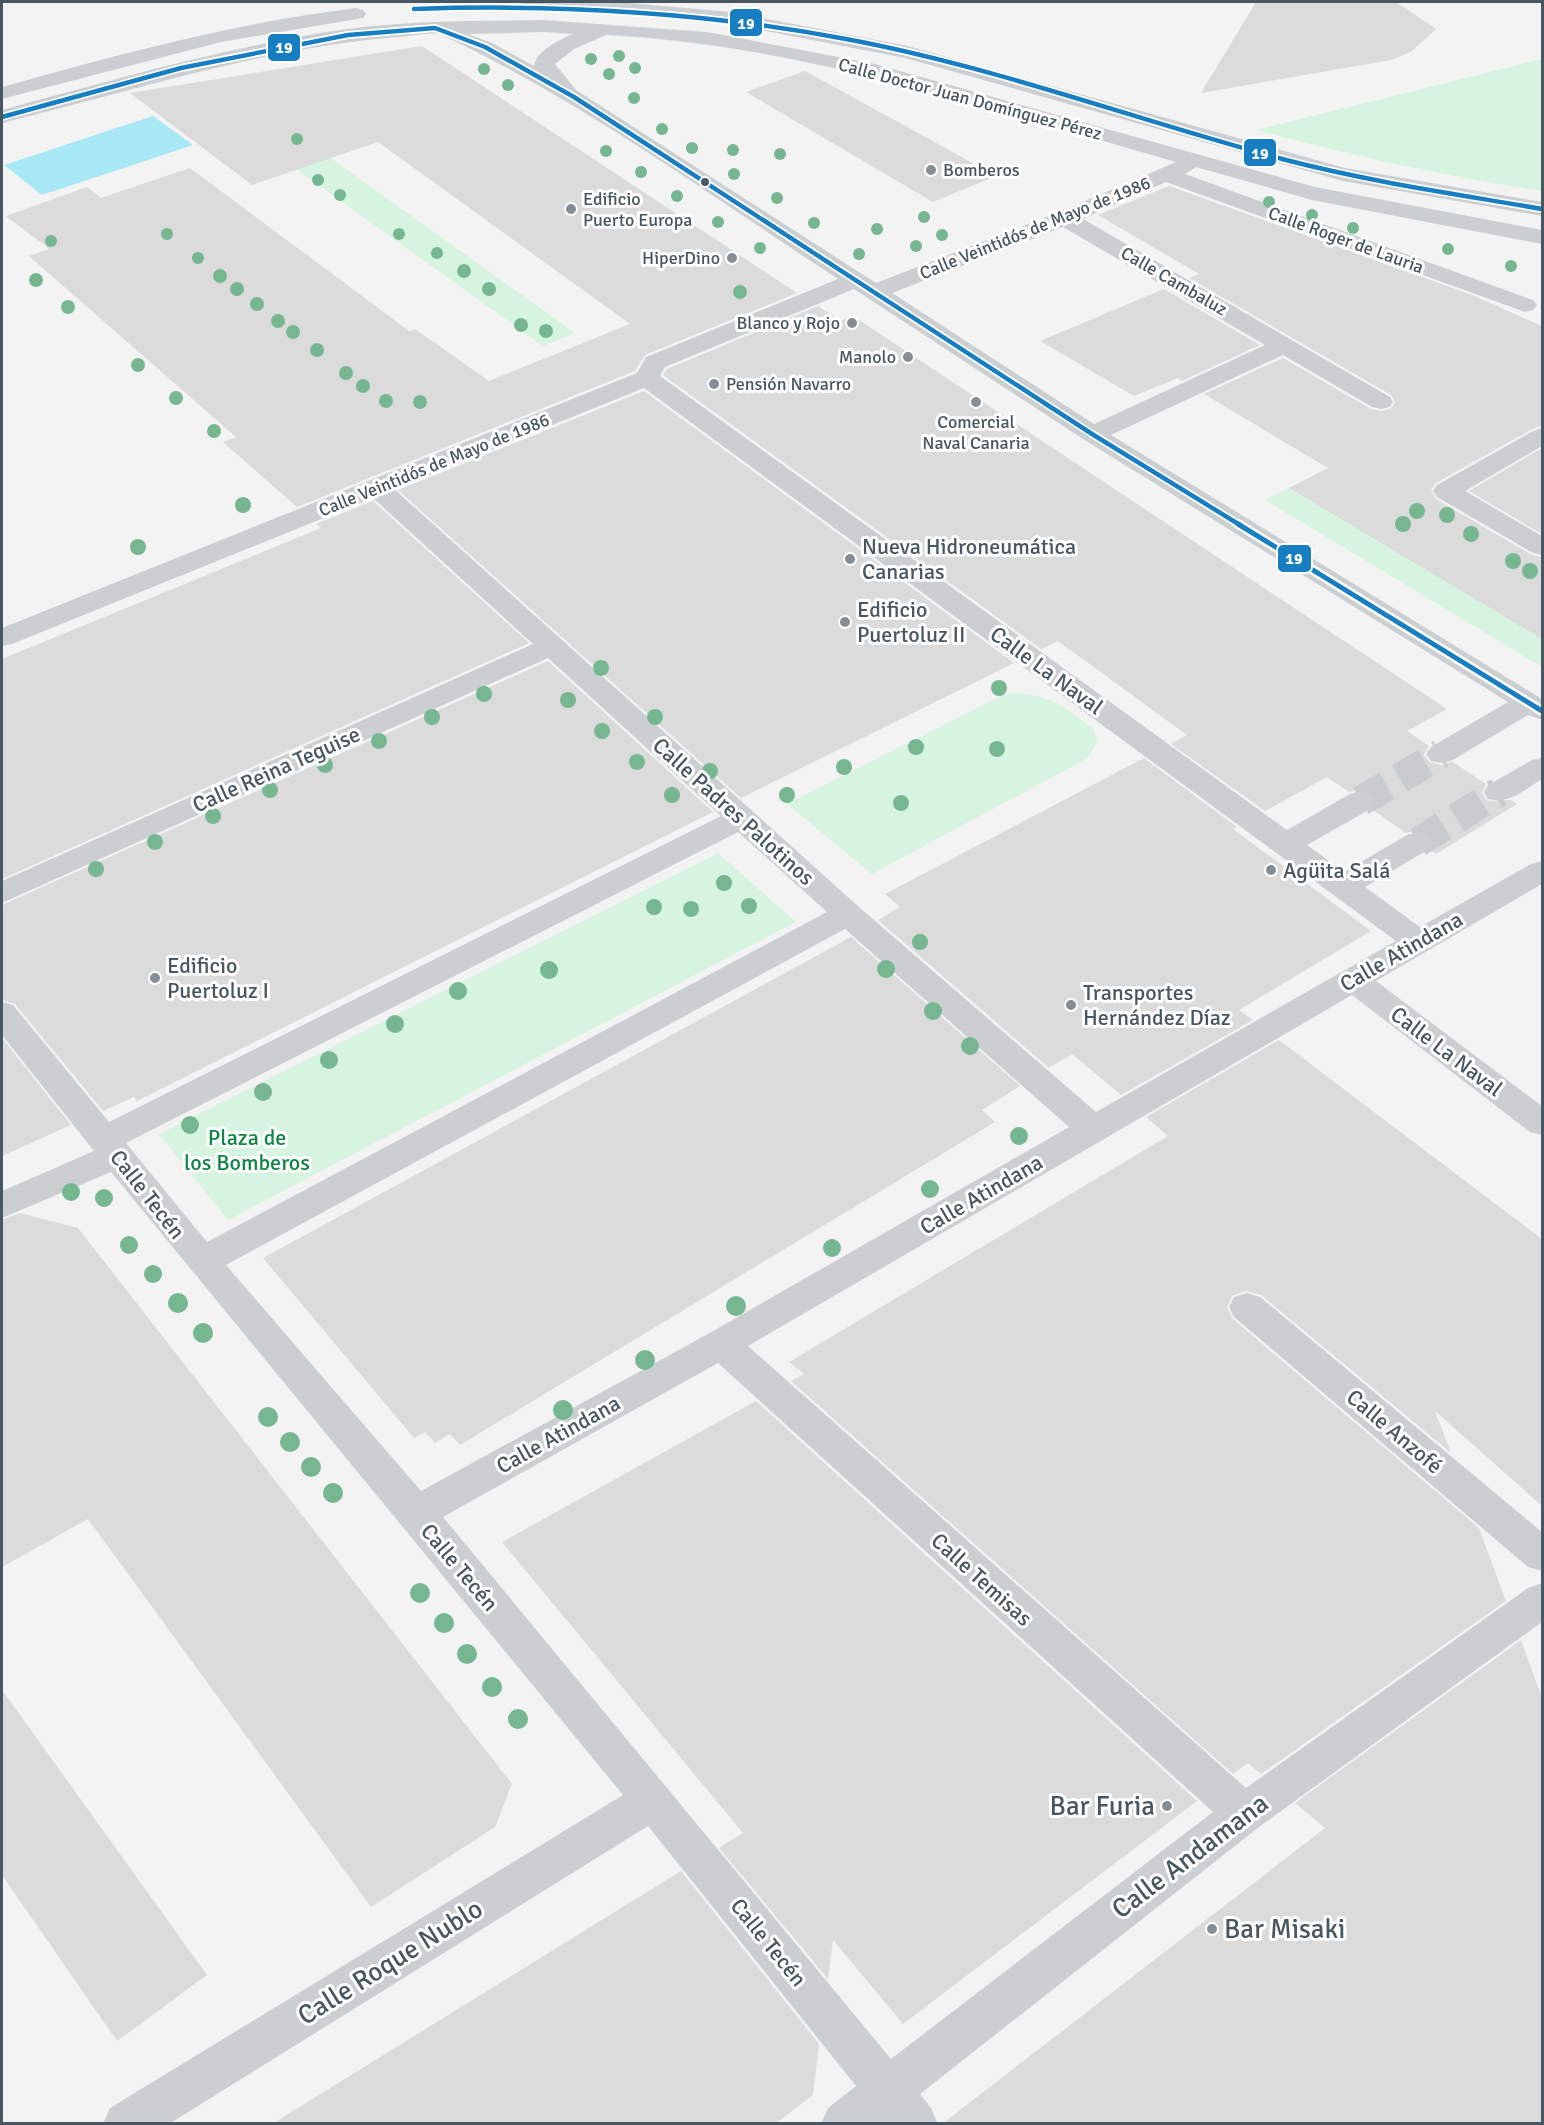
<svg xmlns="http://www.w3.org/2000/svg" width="1544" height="2125" viewBox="0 0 1544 2125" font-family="Signika,sans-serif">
  <rect width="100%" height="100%" fill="#f3f3f3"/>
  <path fill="#d6f4e0" d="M1542,59v132c-96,-15 -191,-35 -286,-61z
    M286,126l289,207 -32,13 -290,-208z
    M1406,484l136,79v21l-106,-62 49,83 57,34v28l-277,-167 24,-12 52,31z
    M1014,693c34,1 55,16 80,37l3,12 -9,16 -216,116 -85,-70 216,-109z
    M718,853l78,69 -568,298 -69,-86z"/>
  <path fill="#a8e8f4" d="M153,116l40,29 -151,50 -38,-30z"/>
  <path fill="#dbdbdc" d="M1256,2h140l40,27 -25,23 -20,8 -190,33z
    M422,46l375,247 -152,62 -10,16 -338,136 -74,-65 13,-5 -207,-181 20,-7 -43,-33 81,-29 14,11 89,-30 219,163 6,-2 74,52 141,-57 -252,-182 -126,43 -122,-92z
    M805,71l124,68 67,37 -63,26 -187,-110z
    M1169,186l303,109 70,31v100l-10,3 -96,54 -5,7 5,9 96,56 10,2v82l-253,-151 39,-20 -124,-74 79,-36 88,51 10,2 9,-2 5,-6 -4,-8 -202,-117 10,-4 -101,-59z
    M1164,289l96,56 -78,36 -4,-3 -44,18 -94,-55z
    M818,306l22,15 13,-5 594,393 -40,22 22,15 -5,8 5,8 12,3 12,-3 33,22 -4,9 6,8 23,-1 6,4 -81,50 -5,-4 4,-9 -5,-8 -13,-3 -11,3 -33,-23 5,-10 -5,-8 -13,-3 -11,3 -22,-15 -62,34 -94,-67 16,-9 -129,-94 -17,8 -378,-274 4,-6z
    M644,391l370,272 -273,135 -343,-308z
    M1542,448v86l-73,-43z
    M373,501l156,142 -527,236v-220l319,-131 -5,-4z
    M548,661l165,151 -576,289 -3,-4 -31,14 -88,-107 -13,-4v-95z
    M1144,758l93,69 -4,2 138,102 -132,79 14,10 -132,75 -49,-41 -23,14 -171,-148 22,-13 -15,-13z
    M851,937l169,149 -38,24 13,12 -535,323 -10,-11 -15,9 -10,-11 -11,6 -151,-180z
    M2,1038l69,87 -69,31z
    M1279,1040l263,199v267l-107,-95 16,42 -190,-158 -15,-4 -14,5 -5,12 6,11 246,209 27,73 -245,173 -13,-11 -15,11 -442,-393 13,-7 -15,-12 379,-226 -22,-19z
    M20,1213l58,15 434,556 -17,43 -124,80 -283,-388 -86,48v-347z
    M756,1401l441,400 -294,223 -70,-84 -5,39 -109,-131 24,-15 -241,-291z
    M1521,1640l21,58v426h-600l383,-296 -30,-25z
    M2,1690l205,285 -90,66 -115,-166z
    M681,1871l138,173 -6,51 -38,29h-503z"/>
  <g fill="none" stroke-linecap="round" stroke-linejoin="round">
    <path stroke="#c8ccce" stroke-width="30" stroke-dasharray="30 15" stroke-linecap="butt" d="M1361,801l80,-47
      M1418,842l81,-50"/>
    <path fill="#cccfd2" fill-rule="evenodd" d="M522,2h96l112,10 178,34 437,122 197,34v14l-199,-35 -438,-123 -175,-34 -150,-14 -50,1 -7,-2 -3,-4z
      M356,8l7,2 3,4 -3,4 -142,24 -219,57v-12c117,-33 233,-64 354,-79z
      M543,20l164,12 168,32 440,123 227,43v14l-230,-44 -116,-33 -11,7 348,126 4,5 -4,5 -8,2 -359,-130 -83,37 307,178 3,5 -3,5 -9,2 -9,-2 -89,-52 -172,80 431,264v21l-14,-5 -77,46 -10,2 -10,-2 -5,-7 5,-7 77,-45 -425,-263 -229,-150 -189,78 -5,9 627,454 63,-36 11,-3 11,3 4,7 -4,7 -65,37 37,27 63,-37 11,-3 11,3 4,7 -4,7 -64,38 55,40 111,-63 11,-3v23l-166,97 166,125v29l-12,-3 -178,-137 -604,351 498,442 282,-200 14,-5v39l-283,205 -339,267 11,14 7,16h-117l7,-16 28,-22 -208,-260 -479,298h-66l7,-16 513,-313 -512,-623 -109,46v-27l92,-40 -92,-116v-33l11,3 96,117 612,-306 -173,-158 -546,245v-22l531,-237 -160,-146 -361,146 -10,2v-18l635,-255 9,-16 192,-78c-129,-84 -261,-182 -399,-245 -6,-2 -34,3 -42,3 -135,11 -264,54 -395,86v-13c114,-31 228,-64 345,-81 65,-9 131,-8 196,-9zM543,32l30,2c-13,5 -38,18 -39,32l-42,-23 -24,-9zM606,35c196,10 383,74 570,127l-119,51 -181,70 -300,-193 -21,-26 19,-15zM1063,227l202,118 -171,79 -202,-131zM644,388l752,553 -300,171 -237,-205 -465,-418zM738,832l89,80 -620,330 -81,-99zM845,929l224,198 -361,207 -287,157 -195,-226zM718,1363l495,449 -322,247 -448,-542z
      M1542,428v18l-77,45 77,45v19l-9,-2 -96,-56 -4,-6 4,-6 96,-54z
      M1542,758v21c-17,11 -33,25 -54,20l-4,-7 4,-7 44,-25z
      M1247,1293l13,4 282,235v39l-14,-4 -294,-250 -5,-10 5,-10z"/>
    <g stroke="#fff" stroke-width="8">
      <path id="bus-1-far1" d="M414,9c145,-5 289,3 432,30 150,28 293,82 440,121 85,22 170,34 256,49
        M2,117l179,-49 167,-33 87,-7 50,19 89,50 518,337 148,91"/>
    </g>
    <g stroke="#fff" stroke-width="10">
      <path id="bus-1" d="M1238,524l304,187"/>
    </g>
    <use href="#bus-1-far1" stroke="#187ec2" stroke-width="4.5"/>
    <use href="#bus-1" stroke="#187ec2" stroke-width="5"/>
  </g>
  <g fill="#76b792">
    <circle cx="619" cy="56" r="6"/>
    <circle cx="591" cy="59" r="6"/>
    <circle cx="635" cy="68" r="6"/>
    <circle cx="484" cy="69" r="6"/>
    <circle cx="609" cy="74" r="6"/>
    <circle cx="508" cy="85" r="6"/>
    <circle cx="634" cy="98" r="6"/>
    <circle cx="662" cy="129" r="6"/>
    <circle cx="297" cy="139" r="6"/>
    <circle cx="692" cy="148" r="6"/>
    <circle cx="733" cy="150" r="6"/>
    <circle cx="606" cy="151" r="6"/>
    <circle cx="780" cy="154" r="6"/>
    <circle cx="641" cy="172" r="6"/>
    <circle cx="734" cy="174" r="6"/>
    <circle cx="318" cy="180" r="6"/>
    <circle cx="340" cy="195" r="6"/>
    <circle cx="677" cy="196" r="6"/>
    <circle cx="777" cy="198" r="6"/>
    <circle cx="1269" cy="202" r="6"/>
    <circle cx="1312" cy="215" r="6"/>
    <circle cx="924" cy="217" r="6"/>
    <circle cx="718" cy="222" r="6"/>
    <circle cx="814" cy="223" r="6"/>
    <circle cx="1353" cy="228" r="6"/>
    <circle cx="877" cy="229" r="6"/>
    <circle cx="167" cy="234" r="6"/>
    <circle cx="399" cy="234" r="6"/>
    <circle cx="942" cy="235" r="6"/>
    <circle cx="51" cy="241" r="6"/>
    <circle cx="916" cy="246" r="6"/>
    <circle cx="760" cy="248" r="6"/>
    <circle cx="1448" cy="249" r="6"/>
    <circle cx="437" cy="253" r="6"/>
    <circle cx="859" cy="254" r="6"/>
    <circle cx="198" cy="258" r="6"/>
    <circle cx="1511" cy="266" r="6"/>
    <circle cx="464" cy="271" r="7"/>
    <circle cx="220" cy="276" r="7"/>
    <circle cx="36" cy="280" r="7"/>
    <circle cx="237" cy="289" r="7"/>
    <circle cx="489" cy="289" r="7"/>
    <circle cx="740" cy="292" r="7"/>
    <circle cx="257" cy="304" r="7"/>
    <circle cx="68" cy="307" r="7"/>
    <circle cx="278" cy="321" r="7"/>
    <circle cx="521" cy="325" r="7"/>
    <circle cx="546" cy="331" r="7"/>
    <circle cx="293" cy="332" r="7"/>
    <circle cx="317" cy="350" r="7"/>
    <circle cx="138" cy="365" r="7"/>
    <circle cx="346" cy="373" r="7"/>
    <circle cx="363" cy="386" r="7"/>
    <circle cx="176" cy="398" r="7"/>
    <circle cx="386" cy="401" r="7"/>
    <circle cx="420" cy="402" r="7"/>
    <circle cx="214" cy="431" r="7"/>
    <circle cx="243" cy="505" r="8"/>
    <circle cx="1417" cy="511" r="8"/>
    <circle cx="1447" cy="515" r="8"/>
    <circle cx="1403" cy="524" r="8"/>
    <circle cx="1471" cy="534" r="8"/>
    <circle cx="138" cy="547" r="8"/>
    <circle cx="1513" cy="561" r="8"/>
    <circle cx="1530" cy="571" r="8"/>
    <circle cx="601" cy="668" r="8"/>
    <circle cx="999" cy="688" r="8"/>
    <circle cx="484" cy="694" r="8"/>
    <circle cx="568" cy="700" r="8"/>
    <circle cx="432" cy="717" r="8"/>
    <circle cx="655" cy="717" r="8"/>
    <circle cx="602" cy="731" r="8"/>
    <circle cx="379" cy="741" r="8"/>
    <circle cx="916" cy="747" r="8"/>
    <circle cx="997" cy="749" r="8"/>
    <circle cx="637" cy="762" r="8"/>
    <circle cx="325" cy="765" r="8"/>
    <circle cx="844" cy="767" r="8"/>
    <circle cx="710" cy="771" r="8"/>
    <circle cx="270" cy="790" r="8"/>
    <circle cx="672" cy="795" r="8"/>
    <circle cx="787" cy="795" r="8"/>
    <circle cx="901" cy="803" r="8"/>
    <circle cx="213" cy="816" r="8"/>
    <circle cx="155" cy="842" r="8"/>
    <circle cx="96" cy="869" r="8"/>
    <circle cx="724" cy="883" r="8"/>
    <circle cx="749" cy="906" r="8"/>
    <circle cx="654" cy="907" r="8"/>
    <circle cx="691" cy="909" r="8"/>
    <circle cx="920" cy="942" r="8"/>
    <circle cx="886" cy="969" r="9"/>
    <circle cx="549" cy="970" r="9"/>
    <circle cx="458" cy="991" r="9"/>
    <circle cx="933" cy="1011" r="9"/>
    <circle cx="395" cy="1024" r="9"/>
    <circle cx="970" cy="1046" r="9"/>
    <circle cx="329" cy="1060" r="9"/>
    <circle cx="263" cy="1092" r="9"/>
    <circle cx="190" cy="1125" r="9"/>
    <circle cx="1019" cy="1136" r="9"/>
    <circle cx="930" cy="1189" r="9"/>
    <circle cx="71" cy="1192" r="9"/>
    <circle cx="104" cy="1198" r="9"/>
    <circle cx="129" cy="1245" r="9"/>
    <circle cx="832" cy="1248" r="9"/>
    <circle cx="153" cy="1274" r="9"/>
    <circle cx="178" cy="1303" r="10"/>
    <circle cx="736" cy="1306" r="10"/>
    <circle cx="203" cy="1333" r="10"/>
    <circle cx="645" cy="1360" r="10"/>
    <circle cx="563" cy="1410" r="10"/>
    <circle cx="268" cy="1417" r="10"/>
    <circle cx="290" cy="1442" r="10"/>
    <circle cx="311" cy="1467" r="10"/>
    <circle cx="333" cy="1493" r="10"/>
    <circle cx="420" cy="1593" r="10"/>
    <circle cx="444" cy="1623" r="10"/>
    <circle cx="467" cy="1654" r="10"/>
    <circle cx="492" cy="1687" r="10"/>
    <circle cx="518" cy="1719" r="10"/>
  </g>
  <g fill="#848e94" stroke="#fff" stroke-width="2">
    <circle cx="931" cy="170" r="6"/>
    <circle cx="571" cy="209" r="6"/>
    <circle cx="732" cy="258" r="6"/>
    <circle cx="852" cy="323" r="6"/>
    <circle cx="908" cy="357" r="6"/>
    <circle cx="714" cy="384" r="6"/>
    <circle cx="976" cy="402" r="6"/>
    <circle cx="850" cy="559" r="6"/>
    <circle cx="845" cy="622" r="6"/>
    <circle cx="1271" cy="870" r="6"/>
    <circle cx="155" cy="978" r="6"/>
    <circle cx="1071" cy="1005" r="6"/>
    <circle cx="1167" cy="1806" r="6"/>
    <circle cx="1212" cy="1929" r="6"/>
  </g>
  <circle fill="#485761" stroke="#fff" stroke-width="2" cx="705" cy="182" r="5"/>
  <g text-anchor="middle" stroke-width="6" stroke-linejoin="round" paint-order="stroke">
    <g font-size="18" fill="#485761" stroke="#fff">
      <text transform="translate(970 99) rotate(15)" y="6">Calle Doctor Juan Domínguez Pérez</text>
      <text transform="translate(1035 228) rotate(-22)" y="6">Calle Veintidós de Mayo de 1986</text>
      <text transform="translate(1346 240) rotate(20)" y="6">Calle Roger de Lauria</text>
      <text transform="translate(1174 281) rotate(30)" y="6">Calle Cambaluz</text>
      <text transform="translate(434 465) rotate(-22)" y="6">Calle Veintidós de Mayo de 1986</text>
    </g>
    <g font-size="18" fill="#485761" stroke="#fff" text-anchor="start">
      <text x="943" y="176">Bomberos</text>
      <text x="583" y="205">Edificio<tspan x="583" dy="21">Puerto Europa</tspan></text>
      <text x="720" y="264" text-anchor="end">HiperDino</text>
      <text x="840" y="329" text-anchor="end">Blanco y Rojo</text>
      <text x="896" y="363" text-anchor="end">Manolo</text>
      <text x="726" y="390">Pensión Navarro</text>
      <text x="976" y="428" text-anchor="middle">Comercial<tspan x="976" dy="21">Naval Canaria</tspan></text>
    </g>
    <g font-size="22" fill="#485761" stroke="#fff" text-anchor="start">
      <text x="862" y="554">Nueva Hidroneumática<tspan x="862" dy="25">Canarias</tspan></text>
      <text x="857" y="617">Edificio<tspan x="857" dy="25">Puertoluz II</tspan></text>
      <text x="1283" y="878">Agüita Salá</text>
      <text x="167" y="973">Edificio<tspan x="167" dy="25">Puertoluz I</tspan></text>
      <text x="1083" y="1000">Transportes<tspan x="1083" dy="25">Hernández Díaz</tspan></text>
    </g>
    <g font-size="22" fill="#485761" stroke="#fff">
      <text transform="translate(1047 670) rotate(36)" y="8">Calle La Naval</text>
      <text transform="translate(276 769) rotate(-24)" y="8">Calle Reina Teguise</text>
      <text transform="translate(734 811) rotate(42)" y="8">Calle Padres Palotinos</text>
      <text transform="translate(1401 951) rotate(-30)" y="8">Calle Atindana</text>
      <text transform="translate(1447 1051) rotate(37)" y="8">Calle La Naval</text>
      <text transform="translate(148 1194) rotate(52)" y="8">Calle Tecén</text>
      <text transform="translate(981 1194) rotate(-30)" y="8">Calle Atindana</text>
      <text transform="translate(1395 1431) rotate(40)" y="8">Calle Anzofé</text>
      <text transform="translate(558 1434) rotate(-29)" y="8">Calle Atindana</text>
      <text transform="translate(460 1567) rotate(50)" y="8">Calle Tecén</text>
      <text transform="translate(982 1579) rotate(42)" y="8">Calle Temisas</text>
      <text transform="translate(769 1942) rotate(51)" y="8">Calle Tecén</text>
    </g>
    <g font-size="22" fill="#0f8643" stroke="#fff">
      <text x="247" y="1145">Plaza de<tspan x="247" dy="25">los Bomberos</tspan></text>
    </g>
    <g font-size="27" fill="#485761" stroke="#fff" text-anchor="end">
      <text x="1155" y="1815">Bar Furia</text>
      <text x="1224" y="1938" text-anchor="start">Bar Misaki</text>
    </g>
    <g font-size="27" fill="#485761" stroke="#fff">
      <text transform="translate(1190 1856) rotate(-37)" y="9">Calle Andamana</text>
      <text transform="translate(390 1962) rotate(-32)" y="9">Calle Roque Nublo</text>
    </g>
  </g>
  <g stroke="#fff" stroke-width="2">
    <rect x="729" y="8" width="34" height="29" rx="6" fill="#187ec2"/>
    <rect x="267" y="33" width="34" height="29" rx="6" fill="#187ec2"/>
    <rect x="1243" y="138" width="34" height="29" rx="6" fill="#187ec2"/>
    <rect x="1277" y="544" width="35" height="29" rx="6" fill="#187ec2"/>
  </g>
  <g font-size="16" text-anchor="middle" font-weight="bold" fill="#fff">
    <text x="746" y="29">19</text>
    <text x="284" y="53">19</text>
    <text x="1260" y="159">19</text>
    <text x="1294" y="564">19</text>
  </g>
  <rect width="1544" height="2125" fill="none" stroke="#485761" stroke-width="6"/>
</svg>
